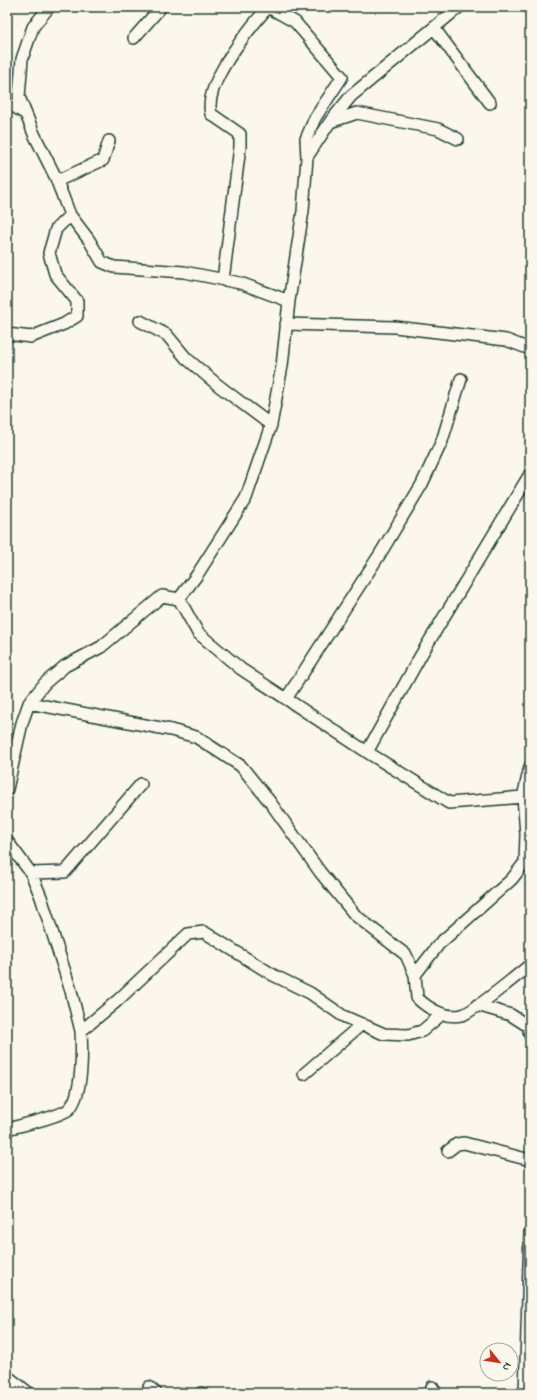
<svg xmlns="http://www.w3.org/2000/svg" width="537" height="1400" viewBox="0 0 537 1400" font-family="'Indie Flower',sans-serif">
  <rect width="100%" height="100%" fill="#fbf7ec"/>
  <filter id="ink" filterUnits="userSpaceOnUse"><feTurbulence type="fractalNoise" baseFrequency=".025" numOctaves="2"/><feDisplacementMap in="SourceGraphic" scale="8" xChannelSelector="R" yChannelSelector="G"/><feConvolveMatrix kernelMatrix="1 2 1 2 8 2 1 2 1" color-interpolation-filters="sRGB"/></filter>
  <g filter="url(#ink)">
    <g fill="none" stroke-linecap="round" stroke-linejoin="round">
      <g stroke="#1f3d34" stroke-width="14">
        <path id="minor" d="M49,7l-16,20 -11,32 -3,38 15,37 21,42 15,39 19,25 13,22 12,5 70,5 26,5 30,6 49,18
          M268,7l27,15 47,55 -27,41 -9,21 1,18
          M434,28l56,75
          M134,38l27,-31
          M7,102l19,12
          M330,122l27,-9 81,16 20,10
          M57,181l46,-21 6,-19
          M223,280l17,-133v-13l-29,-20c-8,-30 38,-85 57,-107
          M140,321l27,14 19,23 33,28 52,39
          M286,324l109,3 111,13 24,9
          M7,334l24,3 33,-13 13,-8v-15l-22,-27 -6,-21 7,-24 14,-14
          M179,599l18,-24 49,-77 25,-73 11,-59 7,-65 14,-90 4,-54 23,-35 21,-26 108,-89
          M286,699l94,-145 42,-70 20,-43 19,-62
          M29,703l142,27 25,7 45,29 29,36 50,70 35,43 51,40 9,20
          M367,752l54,-97 109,-181
          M530,767l-7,30 3,37 -1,28 -13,17 -73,65 -24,31 2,23c12,11 27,21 45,17 9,-2 57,-41 68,-50
          M7,789l15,-66 7,-20 16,-20 20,-17 36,-19 61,-51 17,3 19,34 43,36 126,83 82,51 74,-6
          M7,841l24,32 10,24 30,94 10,40 36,-30 71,-67 16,-2 69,43 37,18 33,23 41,18 24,1 14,-4 19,-16
          M31,873l34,-1 76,-88
          M477,1005l34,10 17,11 2,9
          M304,1074l58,-50
          M7,1129c12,-3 55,-13 62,-20 14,-14 13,-59 12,-78
          M448,1151l9,-7 7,-1 66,17
          M7,1376l22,17
          M149,1387l7,6
          M432,1387l4,6
          M201,1393h1
          M525,1393l5,-161"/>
      </g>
      <use href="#minor" stroke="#fbf7ec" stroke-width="11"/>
    </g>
  </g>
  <rect width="537" height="1400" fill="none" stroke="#fbf7ec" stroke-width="24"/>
  <rect x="12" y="12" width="513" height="1376" fill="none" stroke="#1f3d34" stroke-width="1.5" filter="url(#ink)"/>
  <g transform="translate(499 1362) rotate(120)"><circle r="19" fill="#fbf7ec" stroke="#a3ada2"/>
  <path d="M0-3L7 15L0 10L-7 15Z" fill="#c8321e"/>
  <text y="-6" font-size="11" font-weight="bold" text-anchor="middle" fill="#1f3d34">N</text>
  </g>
</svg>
